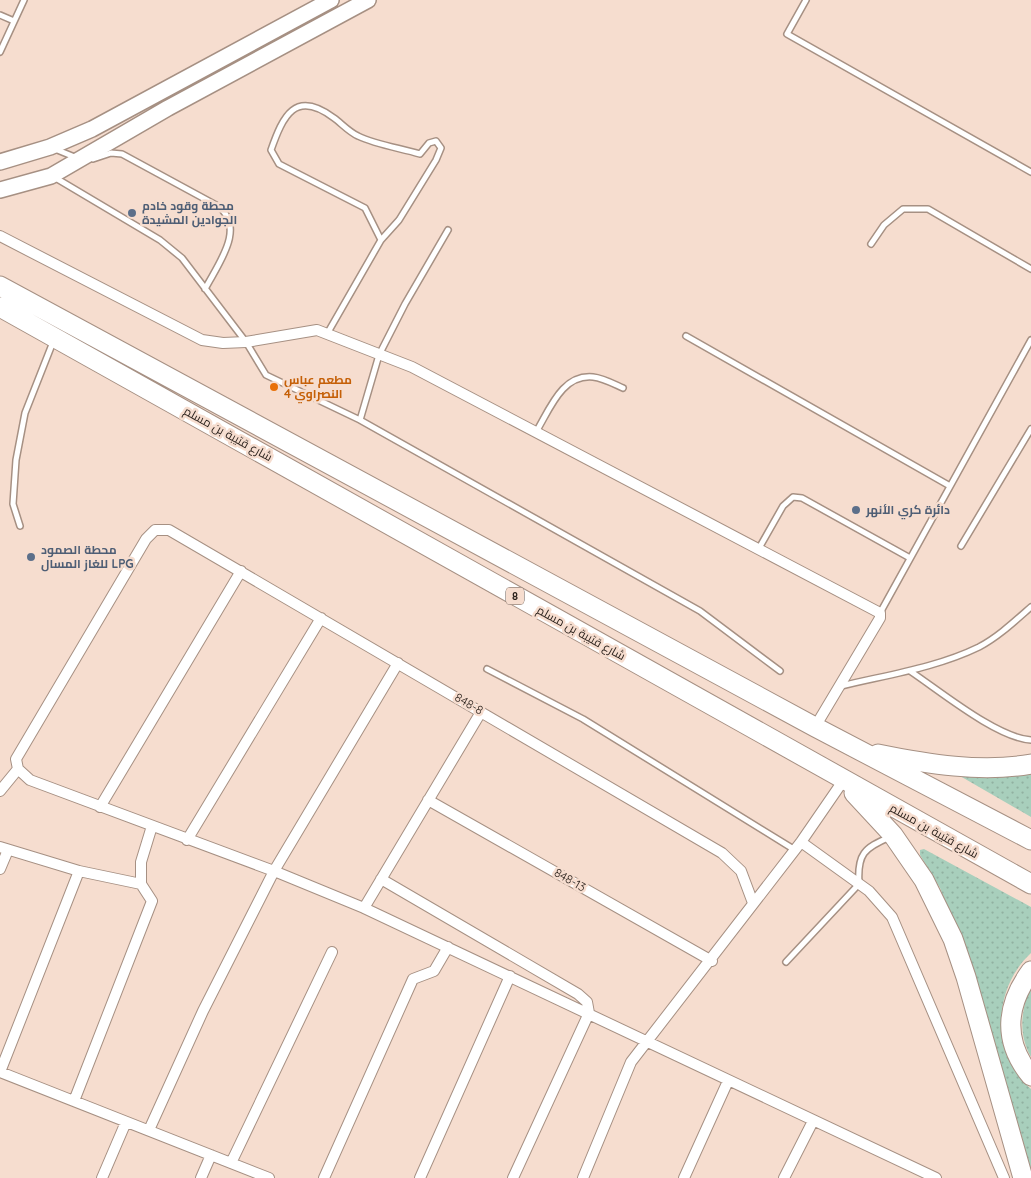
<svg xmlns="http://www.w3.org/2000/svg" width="1031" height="1178" viewBox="0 0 1031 1178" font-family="Quicksand,Cairo,sans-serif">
  <defs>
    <pattern id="grass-dots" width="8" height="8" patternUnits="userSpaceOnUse" patternTransform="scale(1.25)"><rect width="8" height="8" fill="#a8cfbc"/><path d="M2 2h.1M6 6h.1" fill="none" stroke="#91b1a1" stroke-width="1.8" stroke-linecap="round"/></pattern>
  </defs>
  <rect width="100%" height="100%" fill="#f6ddcf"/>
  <path fill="url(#grass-dots)" d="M1031,774v43l-71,-41 29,2z
    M924,849l107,58v46c-39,36 -40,100 0,136v87l-9,-39 -62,-197 -20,-52 -20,-33v-5z
    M1031,983v74c-14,-25 -9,-48 0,-74z"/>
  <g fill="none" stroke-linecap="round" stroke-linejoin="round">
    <g stroke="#a69083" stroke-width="8">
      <path id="lane" d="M806,0l-19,34 244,138
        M0,15l14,6
        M0,52l24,-52
        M55,149l22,9
        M93,159l18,-6 11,1 94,51c32,21 2,59 -11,84
        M54,177l106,63 22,18 64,84 20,33 94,45 340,191 80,60
        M871,244l13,-19 19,-16h25l103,60
        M327,334l54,-94 18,-20 37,-60 5,-12 -5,-7 -7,2 -9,11c-20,-6 -43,-9 -62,-18 -9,-4 -17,-13 -24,-18 -39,-29 -51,-2 -63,32l8,14 86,44 16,32
        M686,336l264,150
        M360,420l19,-65 26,-51 43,-74
        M536,432c14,-23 26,-58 57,-55 10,1 21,7 30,11
        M20,526l-7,-22 3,-44 9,-47 28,-71
        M961,546l70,-117
        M758,550l25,-44 10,-9 9,1 108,60
        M880,613l151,-273
        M487,669l96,50 212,131
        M910,671c30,20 87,67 121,69
        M841,686c45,-11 95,-18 138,-39 19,-10 36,-26 52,-40
        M786,962l73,-78c-2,-30 5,-36 31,-47"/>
    </g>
    <g stroke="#a69083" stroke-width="12">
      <path id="street" d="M0,236l202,104 21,3 23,-1 71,-12 95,37 468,246v5l-65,109
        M0,791l18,-22
        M428,800l284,161
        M100,807l141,-236
        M187,840l134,-222
        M801,842l68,49 23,26 112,261
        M0,847l79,24 62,13 11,17 -78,200
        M0,869l8,-19
        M381,879l197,115 9,8 2,11 -76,165
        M141,884v-22l11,-36
        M753,903l-12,-32 -19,-18 -553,-323h-14l-9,9 -130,220 2,10 12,11 244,91 90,37 572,270
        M364,908l117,-196
        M0,1072l269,106
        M0,1072l79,-201
        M149,1130l54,-119 71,-140 124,-208
        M231,1163l101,-211
        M102,1178l24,-56
        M201,1178l10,-23
        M324,1178l89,-199 21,-8 14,-24
        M420,1178l90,-202
        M583,1178l48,-116 170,-220 42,-61
        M684,1178l44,-97
        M784,1178l29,-57"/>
    </g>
    <g stroke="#a69083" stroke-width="18">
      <path id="secondary" d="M0,162l50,-15 42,-18 239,-129
        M0,190l51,-14 117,-68 200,-108"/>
    </g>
    <g stroke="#a69083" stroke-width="21">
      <path id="highway" d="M0,286l815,441 216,113
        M0,307l1031,577
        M878,754c49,10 104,19 153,10
        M854,793l39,42 31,45 29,59 13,38 57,201
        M1031,971c-25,34 -29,70 0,105"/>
    </g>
    <use href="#lane" stroke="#fff" stroke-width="5"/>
    <use href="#street" stroke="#fff" stroke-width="10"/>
    <use href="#secondary" stroke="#fff" stroke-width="15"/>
    <use href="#highway" stroke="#fff" stroke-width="19"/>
  </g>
  <g fill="#5c6f8a" stroke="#f6ddcf" stroke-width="2">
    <circle cx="132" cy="213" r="5"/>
    <circle cx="856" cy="510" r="5"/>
    <circle cx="31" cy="557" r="5"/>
  </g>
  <circle fill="#e8710a" stroke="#f6ddcf" stroke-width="2" cx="274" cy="387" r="5"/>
  <g text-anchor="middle" stroke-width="5" stroke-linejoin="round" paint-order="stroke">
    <rect fill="#f6ddcf" stroke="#665850" stroke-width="1" x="506" y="587.5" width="18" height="17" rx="4"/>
    <g font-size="11" font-weight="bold" fill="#281f1a">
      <text x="515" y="600">8</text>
    </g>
    <g font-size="12" font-weight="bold" fill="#4e5e75" stroke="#f6ddcf" text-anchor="start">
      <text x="142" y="210">محطة وقود خادم<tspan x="142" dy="14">الجوادين المشيدة</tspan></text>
      <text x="866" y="514">دائرة كري الأنهر</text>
      <text x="41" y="554">محطة الصمود<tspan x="41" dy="14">للغاز المسال LPG</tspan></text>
    </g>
    <g font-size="12" font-weight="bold" fill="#c56008" stroke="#f6ddcf" text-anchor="start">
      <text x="284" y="384">مطعم عباس<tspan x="284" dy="14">النصراوي 4</tspan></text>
    </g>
    <g font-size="12" fill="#281f1a" stroke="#f6ddcf">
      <text transform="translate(228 434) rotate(29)" y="4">شارع قتيبة بن مسلم</text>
      <text transform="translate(581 633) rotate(29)" y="4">شارع قتيبة بن مسلم</text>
      <text transform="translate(469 704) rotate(30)" y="4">848-8</text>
      <text transform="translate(934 831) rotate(29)" y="4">شارع قتيبة بن مسلم</text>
      <text transform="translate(570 880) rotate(30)" y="4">848-13</text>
    </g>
  </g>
</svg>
